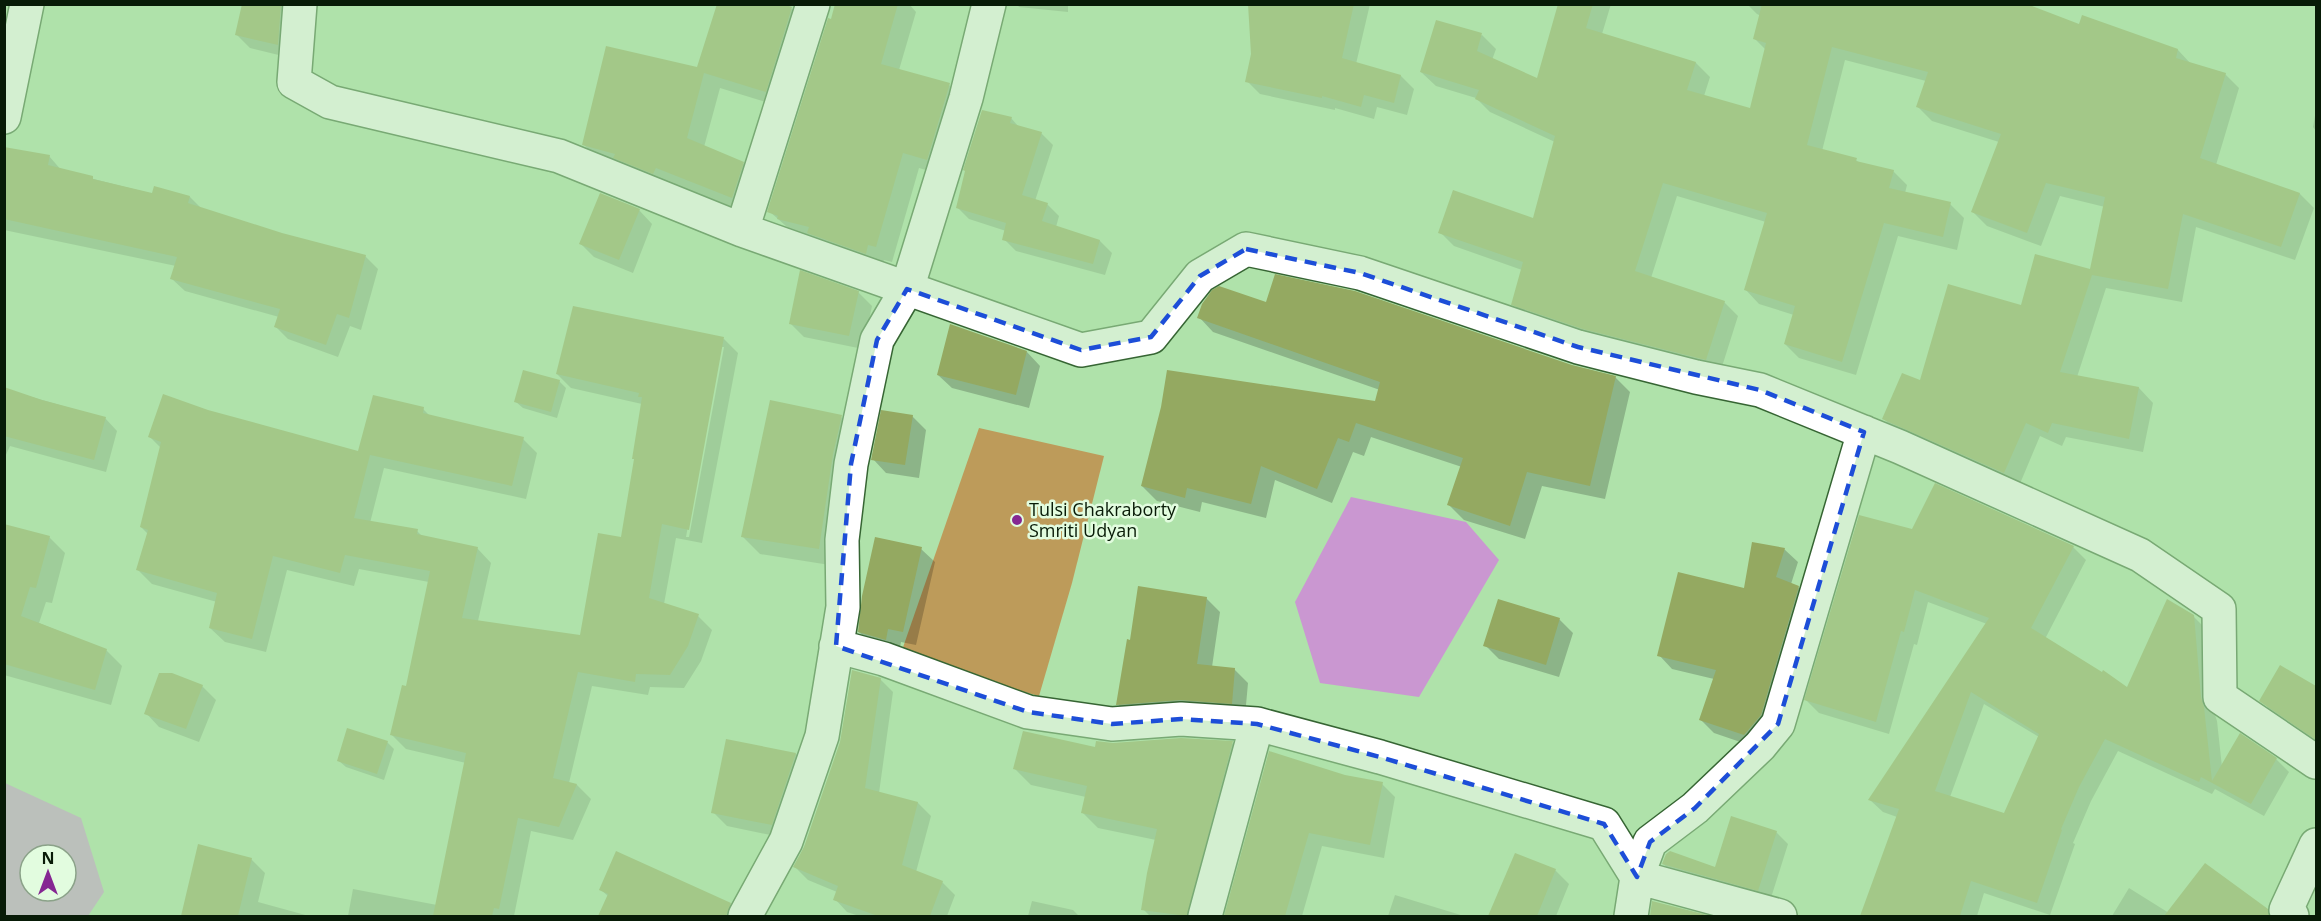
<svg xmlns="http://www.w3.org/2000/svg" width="2321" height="921" viewBox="0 0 2321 921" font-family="'Open Sans',sans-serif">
  <rect width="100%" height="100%" fill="#afe2aa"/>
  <path fill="#bd9b5a" d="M979,428l125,28 -32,127 -33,113 -139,-40z"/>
  <path fill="#ca97d1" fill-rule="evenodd" d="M1351,497l115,25 33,38 -80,137 -99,-14 -25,-81z
    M5,783l76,35 23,74 -16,24h-83zM30,855h36v36h-36z"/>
  <path fill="#0003" fill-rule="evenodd" d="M244,4h57l-10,54 -41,-10 -14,-14z
    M718,4h69l-1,3 6,2 15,16 -25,82 -62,-19 -16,59 39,16 16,16 -11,34 -76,-30 -3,6 -69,-28 -16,-16 114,-76z
    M837,4h72l7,8 -17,58 50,15 16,16 -22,74 -24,-7 -27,94 -8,-2 -2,9 -87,-35 -26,-23z
    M1017,4h51v8l-49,-5z
    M1250,4h120l-14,60 45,12 13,13 -7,26 -30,-8 -3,12 -39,-11v2l-75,-16 -13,-13 6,-27z
    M1560,4h51l-9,30 94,29 14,14 -6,19 47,13 15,-59 -11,-11 6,-23 -4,-2 -10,-10h276l57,22 98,24 13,14 34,10 14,14 -23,77 84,29 14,14 -19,52 -99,-33 -14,75 -76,-14 -29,89 62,11 14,15 -10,49 -77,-15 -4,9 -22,-10 -21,50 -121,-53 -14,-14 37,-37 101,-75 69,-36 14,-64 -45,-11 -19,50 -54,-20 -14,-14 26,-70 -67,-21 -14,-14 8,-26 -81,-21 -23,91 34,9 4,4 33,7 14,14 -2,8 45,11 14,14 -7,32 -59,-14 -42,139 -57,-17 -14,-14 9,-29 -35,-11 -14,-15 21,-67 -89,-26 -26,82 73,24 14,14 -18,57 -193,-55 -14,-14 9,-34 -68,-24 -14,-14 94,-12 21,-78 -65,-30 -14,-14 -40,-12 -15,-14 61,-37 14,14 -4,11 46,20z
    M2316,110v21l-3,-4z
    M1011,118l8,9 22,6 12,12 -18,56 12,3 12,12 -3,11 44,14 12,12 -7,22 -89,-24 -12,-12 2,-8 -37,-12 -12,-12z
    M4,155l45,1 13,15 91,23 2,-6 35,9 12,12 80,25 83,22 13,13 -17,61 -11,-4 -12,31 -50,-18 -13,-13 4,-9 -94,-26 -13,-12 4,-13 -172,-36z
    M639,210l13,14 -19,49 -39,-16 -13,-13z
    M858,292l14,14 -9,43 -59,-12 -14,-14z
    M1267,304l305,62 43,11 15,15 -25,107 -63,-13 -17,53 -61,-19 -15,-15 13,-38 -91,-30 -7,19 -11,-4 -21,51 -57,-23 -9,38 -64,-16 -2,10 -43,-11 -15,-15 234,-83 4,-13 -167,-58 -14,-15z
    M724,339l14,14 -36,190 -26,-5 -12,66 34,12 14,14 -11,31 -17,27 -34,-1 -2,8 -56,-9 -23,97 8,2 14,14 -18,41 -42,-9 -17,85h-166l5,-27 84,16 29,-142 -60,-14 -14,-14 15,-47 22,-106 -70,-13 -5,17 -67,-16 -21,82 -41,-10 -15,-14 7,-26 -65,-18 -14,-14 10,-36 -7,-7 20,-79 -11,-11 57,-26 152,42 64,-44 8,8 92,22 14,14 -11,46 -142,-31 -14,55 47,8 6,6 54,11 14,15 -13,58 103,16 41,-99 14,-77 -3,-3 9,-54 -71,-16 -14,-14zM721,347h3l-35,190h-3z
    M1027,352l13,14 -11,42 -77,-20 -14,-13z
    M559,381l7,7 -9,30 -34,-10 -7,-6z
    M4,389l101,29 12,13 -11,41 -96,-26 -6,13z
    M912,416l14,14 -7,48 -33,-5 -13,-14z
    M841,417l18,18 -23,131 -76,-12 -17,-17z
    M4,525l45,12 16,16 -13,50 -6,-1 -7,21 67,27 16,16 -11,39 -107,-30z
    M1913,530l160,17 13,13 -41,79 83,50 65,-73 14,14 7,82 3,9 5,46 54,-8 13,13 -25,44 -49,-27 -3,5 -94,-43 -27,50 -18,42 2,1 -25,71 -66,-22 -7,23h-109l-5,-4 34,-95 -14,-5 -13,-12 117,-176 -59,-22 -11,43 -3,-1 -25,90 -70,-21 -13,-13zM1984,704l55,33 -34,77 -55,-17z
    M921,549l14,13 -19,83 -15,-3 -2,11 -26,-7 -14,-14z
    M1784,549l14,13 -7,22 7,3 14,13 -54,148 -44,-15 -14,-14 14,-40 -42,-10 -13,-14 86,-65z
    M1206,598l14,14 -8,55 22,2 14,14 -3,33 -114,2 -13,-14 13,-62z
    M1559,619l14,14 -14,44 -60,-18 -14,-14z
    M2280,667l36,21v56l-42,-30 -13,-14z
    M880,679l13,13 -14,101 39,10 13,13 -15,56 26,10 13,13 -8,21h-88l-12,-4 -12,-13 2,-7 -29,-12 -13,-13z
    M202,686l14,14 -17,42 -40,-15 -13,-14z
    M727,741l69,13 13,13 -24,71 -58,-12 -14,-14z
    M387,742l7,7 -10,31 -38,-13 -7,-6z
    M1232,743l16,15 -43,158h-55l-7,-7 13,-69 -58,-12 -15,-15 3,-16 -55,-12 -16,-16 98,-25z
    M1270,753l75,23 37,8 13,13 -11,61 -62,-12 -20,70h-76z
    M1776,832l12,12 -18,57 -95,-26 -12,-11 53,5z
    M199,846l52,13 14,14 -7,29 51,14h-127z
    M1555,870l14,14 -13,32h-46l-15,-14z
    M2129,888l40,25 95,-5 8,8h-160z
    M600,889l130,15 12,12h-142l9,-19z
    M1395,895l69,21h-76z
    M1032,901l41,9 6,6h-51z
    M1654,902l51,14h-54z"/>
  <path fill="#94a961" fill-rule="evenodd" d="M242,4h39l-3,41 -43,-10z
    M717,4h66l9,3 -26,85 -62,-19 -17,65 57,24 -12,36 -76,-30 -3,6 -40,-16 2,-4 -33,-9 24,-99 91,21z
    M835,4h63l-17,60 69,19 -23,77 -24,-7 -27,94 -8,-2 -2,9 -59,-21 2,-6 -32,-8 1,-3 -11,-4 61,-194 3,1z
    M1248,4h106l-12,54 59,17 -7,28 -30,-8 -3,12 -39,-11v2l-77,-16 6,-28z
    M1558,4h35l-7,24 110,34 -9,28 63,18 16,-65 -13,-4 9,-35h265l52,20 3,-9 96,34 -2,9 50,15 -26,85 100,35 -19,54 -98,-33 -15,75 -76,-14 -32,97 79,15 -10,52 -77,-16 -4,10 -22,-10 -22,50 -122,-54 20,-46 18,7 28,-96 73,21 14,-51 55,15 15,-72 -59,-14 -19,50 -56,-21 30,-78 -85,-27 12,-35 -96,-25 -25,98 50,13 -1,3 38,9 -5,18 62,14 -8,35 -59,-14 -42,139 -58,-18 11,-38 -51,-16 23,-77 -104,-30 -28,88 90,30 -19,59 -123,-31 -72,-24 12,-43 -85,-29 15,-43 80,28 22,-82 -80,-37 4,-9 -59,-18 16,-52 46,13 -5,18 60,27z
    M982,110l30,7 -2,6 32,9 -20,63 26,8 -6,18 58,19 -7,24 -91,-24 4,-17 -50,-15 9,-37 -2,-1z
    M4,147l46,8 -2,10 45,11v3l59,14 2,-7 36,10 -2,7 94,30 84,22 -17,63 -12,-4 -11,31 -52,-18 6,-18 -110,-30 7,-22 -173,-38z
    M600,193l40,16 -21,51 -40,-16z
    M800,270l59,21 -10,45 -60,-12z
    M1275,274l80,17 217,74 44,11 -26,110 -63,-14 -17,54 -63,-21 16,-47 -107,-35 -7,19 -11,-4 -21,51 -56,-23 -10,38 -64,-16 -2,10 -44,-12 20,-79 6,-37 208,31 5,-19 -183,-64 5,-14 10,-14 7,-4 47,16z
    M573,306l151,31 -35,193 -27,-6 -13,74 50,16 -11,32 -18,29 -34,-1 -1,8 -57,-10 -25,106 24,6 -18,43 -41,-9 -19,91 -5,-1 -2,8h-59l33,-163 -76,-18 12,-50 4,1 24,-115 -85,-16 -5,18 -67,-17 -21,83 -43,-11 8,-35 -81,-23 12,-40 -8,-3 21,-85 -13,-5 15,-43 45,16 150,41 15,-56 51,12 -1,6 101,24 -12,49 -142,-31 -16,63 64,11 -1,5 61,13 -16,71 118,17 18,-102 23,4 13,-78h-2l10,-62h-4l1,-4 -83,-19z
    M950,324l77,27 -11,44 -79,-20z
    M523,370l37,10 -9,32 -37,-10z
    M4,387l38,13 64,17 -12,43 -90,-24z
    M770,400l72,15 -9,39 -14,95 -78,-12z
    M881,410l32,5 -8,50 -34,-5z
    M1935,483l139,63 -43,82 71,44 1,-2 24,17 40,-88 27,16 7,82 3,10 8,74 28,-48 37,25 -26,46 -50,-27 -2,5 -94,-43 -26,48 -18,42 1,1 -25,73 -66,-22 -11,35h-100l39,-107 -31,-9 121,-182 -74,-28 -11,42 -3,-1 -25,91 -72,-22 55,-185 53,14zM1971,692l68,42 -35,79 -69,-22z
    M4,524l46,12 -14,52 -6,-1 -9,29 86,33 -12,41 -91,-26z
    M875,537l47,10 -19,85 -15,-3 -2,11 -28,-8 4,-36z
    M1752,542l33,6 -9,29 23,9 -38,129 -17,20 -45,-15 17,-50 -59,-14 21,-84 66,16z
    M1138,586l69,11 -10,67 38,4 -3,36 -52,-4 -64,5 11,-66 3,1z
    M1498,599l62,19 -14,47 -63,-19z
    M2280,665l36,21v54l-57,-39z
    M852,670l29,8 -16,110 53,14 -16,63 41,16 -13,35h-52l-45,-16 5,-14 -45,-19 11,-20 36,-105z
    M159,673h13l31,12 -17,44 -42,-15z
    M347,728l41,13 -11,33 -40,-13z
    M1023,731l72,16 1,-6 17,2 68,-5 52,3 -46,175 -46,-6 6,-37 10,-44 -76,-16 6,-27 -74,-17z
    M726,739l70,14 -24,72 -61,-12z
    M1269,751l76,24 38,7 -13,63 -61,-12 -24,83h-61z
    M1731,816l46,15 -19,60 -96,-27 4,-10 4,-3 45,16z
    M198,844l54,14 -14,58h-57z
    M616,851l115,52 -5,13h-128l10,-22 -9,-4z
    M1515,853l41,16 -19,47h-49z
    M2205,863l63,46 1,7h-105z
    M1652,901l59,15h-61z"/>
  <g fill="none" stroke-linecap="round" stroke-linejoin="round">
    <g stroke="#366533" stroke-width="36">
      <path id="minor" d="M300,4l-6,78 36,20 229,54 183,74 339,120 70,-13 49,-61 46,-27 114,24 218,74 118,30 64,13 140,57 240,108 79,54 1,88 96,65
        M4,117l23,-113
        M742,230l71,-226
        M836,646l48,13 144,53 84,12 69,-5 76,5 123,33 224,67 33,53 143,39
        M745,916l41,-75 36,-105 21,-129 -1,-67 9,-76 26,-124 30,-51 59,-191 23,-94
        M1205,916l52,-192
        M1631,916l6,-39 13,-35 45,-34 65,-62 18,-22 86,-292
        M2292,916l-6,-6 30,-65"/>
    </g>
    <use href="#minor" stroke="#fff" stroke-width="33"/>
  </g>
  <path d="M0 0H2321V921H0ZM1246,249l114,24 218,74 182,43 104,42 -86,292 -83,84 -45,34 -13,35 -33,-53 -224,-67 -123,-33 -76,-5 -69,5 -84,-12 -192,-66 15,-182 26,-124 30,-51 174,61 70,-13 49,-61z" fill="#afe2aa" fill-opacity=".55" fill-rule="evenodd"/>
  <path fill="none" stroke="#1d4ed8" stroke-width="4.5" stroke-dasharray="12 8" stroke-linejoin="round" d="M1246,249l114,24 218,74 182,43 104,42 -86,292 -83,84 -45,34 -13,35 -33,-53 -224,-67 -123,-33 -76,-5 -69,5 -84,-12 -192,-66 15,-182 26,-124 30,-51 174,61 70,-13 49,-61z"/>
  <circle fill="#852792" stroke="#e2fcdf" stroke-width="2" cx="1017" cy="520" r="6"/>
  <g text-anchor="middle" stroke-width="5" stroke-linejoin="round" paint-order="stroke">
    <g font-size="18" fill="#081b07" stroke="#e2fcdf" text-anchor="start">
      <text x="1029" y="516">Tulsi Chakraborty<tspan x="1029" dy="21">Smriti Udyan</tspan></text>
    </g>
  </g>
  <rect width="2321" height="921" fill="none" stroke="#081b07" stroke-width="12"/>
  <g transform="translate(48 873)"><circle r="28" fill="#e2fcdf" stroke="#8ba289" stroke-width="1.5"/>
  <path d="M0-4.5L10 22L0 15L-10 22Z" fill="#852792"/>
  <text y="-9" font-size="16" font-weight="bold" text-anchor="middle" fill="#081b07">N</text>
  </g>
</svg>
